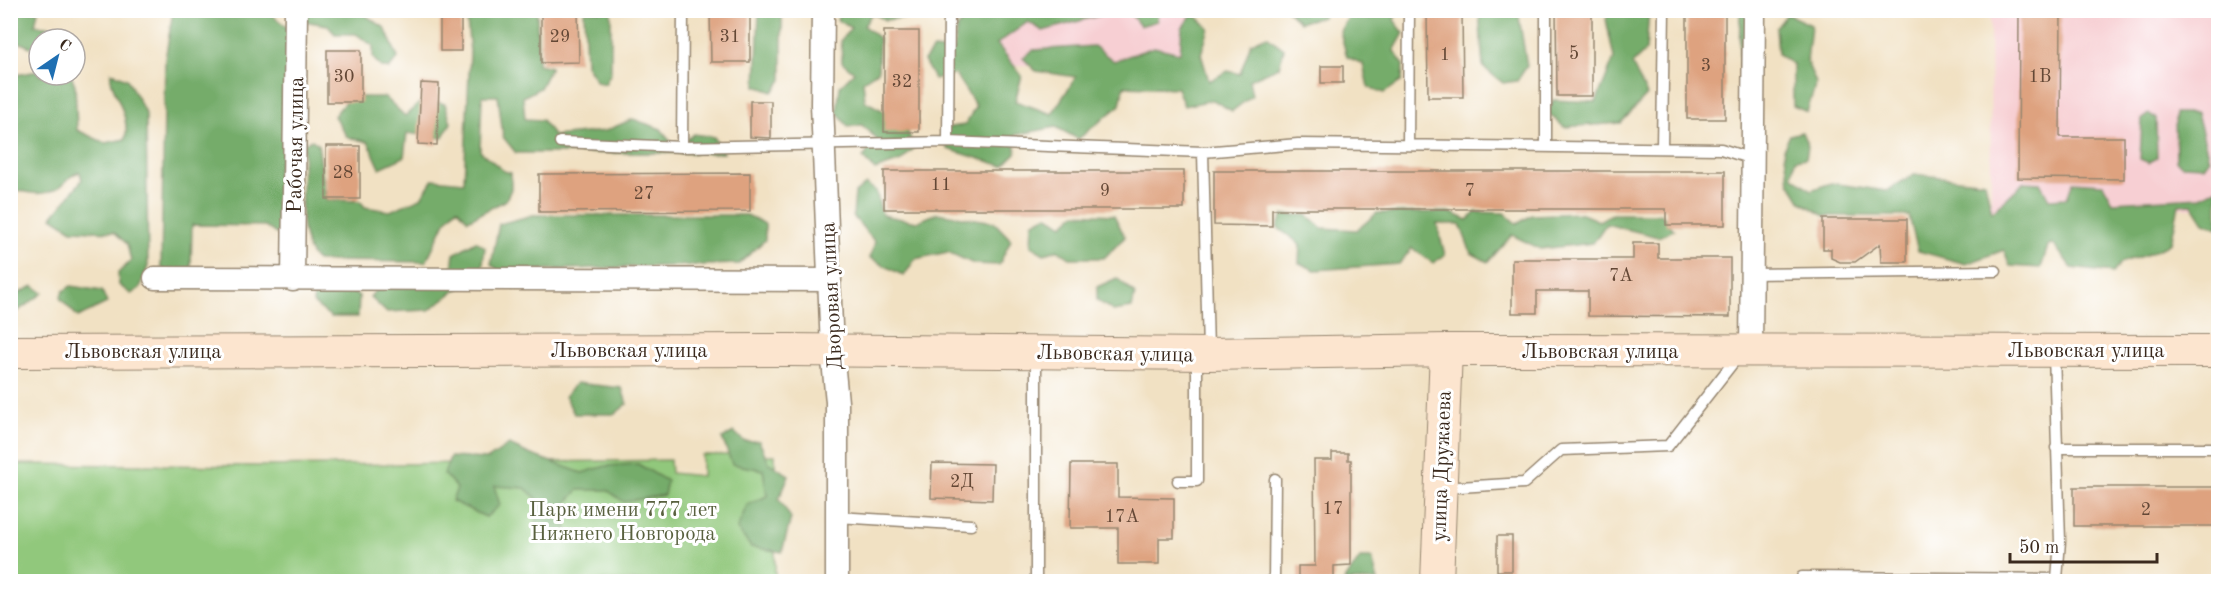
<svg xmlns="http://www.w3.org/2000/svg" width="2229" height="592" viewBox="0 0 2229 592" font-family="'Old Standard TT',serif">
  <rect width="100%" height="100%" fill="#fff"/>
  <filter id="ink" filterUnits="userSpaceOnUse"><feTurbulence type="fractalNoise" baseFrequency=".0167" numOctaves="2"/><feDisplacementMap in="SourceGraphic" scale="12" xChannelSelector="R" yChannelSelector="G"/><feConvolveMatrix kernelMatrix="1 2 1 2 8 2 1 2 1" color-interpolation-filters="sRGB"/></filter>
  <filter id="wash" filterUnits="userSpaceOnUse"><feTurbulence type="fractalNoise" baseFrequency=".008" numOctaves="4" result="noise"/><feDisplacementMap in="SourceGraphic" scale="24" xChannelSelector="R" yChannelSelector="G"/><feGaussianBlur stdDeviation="1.35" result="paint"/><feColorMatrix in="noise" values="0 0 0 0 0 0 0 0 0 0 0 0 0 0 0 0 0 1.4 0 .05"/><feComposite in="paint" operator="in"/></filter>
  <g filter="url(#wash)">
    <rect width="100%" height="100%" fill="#f1e1c3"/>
    <path fill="#f7cfd3" d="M992,11h205l1,56 -205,-2z
      M1990,11h228v197l-227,1z"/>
    <path fill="#91c87b" stroke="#66794c" stroke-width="1.5" d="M702,455h73v126l-764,1v-118l254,2 405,-6 1,13 31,3z"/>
    <path fill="#74ac6b" stroke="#586b44" stroke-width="1.5" d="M13,11h25l-3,14 18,2 10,11 -24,1v12l-25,-11z
      M173,11h94l20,16 2,101 -12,46 8,7v46l-9,7 -11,-8 -73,-1 -1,44 -19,8 -11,-10 4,-207z
      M300,11h59l26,17 13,30 -9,11 -8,-2 -8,-9v-12l-17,-12h-21l-8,-9 -23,-4z
      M466,11h71l1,53 13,3 -11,21 -17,9 2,22 17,1 12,16 51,-5 28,-12 28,10 14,19 19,-14 20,3 10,16h-208l-13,-16 -5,-41h-16l-2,55 24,20 7,2v16l-5,11 -38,20 -11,-12 -12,14 -19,40 -109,-1c-24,-21 -13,-87 -13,-118l8,-3 6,4 8,56 34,1 5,6 25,4 31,-13 12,-19 31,3 6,-130z
      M584,11h27v62l-6,11 -8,-2 -11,-17z
      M759,11h23v69l-9,12 -17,-6z
      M840,11h94l-2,4 -47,5 -13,-7 -8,13 15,12 -1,33 -15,10 2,20 39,21 10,26 -13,13 -26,9 -12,-12 14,-19 -15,-14 -14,2 -11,-15 3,-26 14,-14 -12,-10 -1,-22 10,-12 -14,-8z
      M972,11h144l-73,20 -15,-9 -31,22 25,32 -7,25 37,13 24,-37 -40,-6 -13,-13 10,-8 61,-4 20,15 40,-14 26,6 2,-25 11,-15 16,15 -8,26 8,27 19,-10 12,3 11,-31 16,-7 17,13 -5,18 -30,13 3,16 -20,15 -19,-11 -29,6 -7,-18 -53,-2 -4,19 -42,34 -22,-12 -41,8 1,18 -13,13 -56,-17 -4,-21 22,-3 11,-19 -21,-32 -21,5 -10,-18 9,-12 20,2 4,-23z
      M1128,11h30l-1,10 -17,5z
      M1288,11h36l-1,6 -23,5z
      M1376,11h22l-4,9 10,13 -10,18 9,13 -1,17 -18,12 -16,-6 -5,-23 -16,-7 -7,-26 10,-17 20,5z
      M1479,11h39l9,55 -10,15 -14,2 -20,-16z
      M1610,11h39l-3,39 -14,14 15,31 -26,28 -57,4 -16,-14 5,-13 43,2 18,-44 -8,-39z
      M1740,11h19l-11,62 -9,-5z
      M1787,14l24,11 -4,37 9,21 -9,29 -14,-6v-41l-15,-11 -2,-26z
      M39,71v4h32l4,10 2,45 28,13 20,-4c7,-24 -18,-53 -14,-67l16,7 19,35 2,152 -8,22 -9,6 -12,-9 -1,-12 13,-12 -4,-17 -13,-12 -42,-2 -20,-13 30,-37 -2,-8c-9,2 -12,8 -19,14 -17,12 -32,7 -50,3l-1,-113z
      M349,97h36l20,19 20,-18 20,6 6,19 -9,15 -35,-5 -3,24 -24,11 -12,-26 -21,-5 -13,-21z
      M2175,113h22l12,46 -5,7 -22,-1 -6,-4z
      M2149,114l7,4 1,39 -8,6 -9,-4 2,-40z
      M1802,132l6,14 -2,12 -11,2 -3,16 19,14 20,-7 56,8 27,-17 71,8 7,30 32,-30 16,1 9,16 18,-1 6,-16 30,2 10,18 88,-5 17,-9v40l-14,-5 -12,-19 -13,1 -8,38 -22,11 -27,8 -10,11 -40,-5 -18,-23 -6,1 -7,22 -31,-2 -6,-16 -38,14 -48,-13 -9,-35h-84l-24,-14 -12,-20 -5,-34 6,-13z
      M866,184l10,7 6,24 35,7 20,-9 57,9 17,18 -12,25 -25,-1 -26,-12 -33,7 -11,17 -34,-18 5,-16 -22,-26 2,-23z
      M1449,212l19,8 8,-8 28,1 13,11 15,-9 48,-2 19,8 13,-7h49l13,16 -16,7 -52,-13 -13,19 -53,6 -28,-14 -24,27 -17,-9 -11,-29h-23l8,31 -12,8 -21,-15 -13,16 -84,6 -16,-7 1,-19 -23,-17 6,-12h24l15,13 35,2 20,-17z
      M1076,213l38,2 11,22 -21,21h-34l-12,-8 -14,4 -13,-8 1,-23 15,-8 16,10z
      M533,215h214l18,9v16l-26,24 -240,7 -8,-7 8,-40z
      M476,241l9,6 -3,24 -53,39 -43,2 -16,-15 16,-19 66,-9 2,-15z
      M1117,278l18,16 -3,14 -19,3 -16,-11v-13z
      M339,284l20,12 -1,21h-27l-18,-14 2,-14z
      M33,286l10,7 -32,23v-19z
      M71,286l31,5 5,12 -29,14 -18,-19 3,-7z
      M576,383l46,5 5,16 -12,10h-41l-9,-18z
      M734,432l10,9h15l10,22 20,12 -10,24 12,19 -9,34 -31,-5 -14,-18 10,-24 20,-9 -4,-26 -31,-6 -10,-26z
      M509,445l20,9 53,19 24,-7 32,-2 29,17 -3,14 -40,7 -17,-12h-29l-18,20 8,22 -19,6 -13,-16 9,-16 -20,-18 -31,-2 6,19 -14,12 -34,-16 5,-13 -13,-14 6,-17 38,2z
      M1360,558h12l6,23h-34z"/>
    <g id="blocks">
      <path fill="#dea27f" d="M440,10h21v41h-21z
        M541,10h37l1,52 -38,1z
        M710,10h40v52h-39z
        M1427,10h35l1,87h-35z
        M1556,10h36v86h-35z
        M1687,10h38v109h-38z
        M2019,10h42l-1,127h64v42l-106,-1z
        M884,31h35v101h-35z
        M327,50h34v52h-34z
        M1321,66h22v17h-22z
        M421,83l18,1 -2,61 -19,-1z
        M750,101h21v37l-21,-1z
        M326,146h34v53h-34z
        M884,171h300v38h-300z
        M1214,171h511v54h-59v-16h-394v17l-58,-1z
        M750,173v38l-211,1v-38z
        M1823,219h84v43h-26l-1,-18 -25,18h-15l-9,-4v-9h-8z
        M1633,243h25v15h72v59l-142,-1v-25h-51v22h-25v-54h121z
        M1332,453h16v7h3v105l-17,1v16h-36v-16h17l-1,-106h18z
        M932,463l61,1 -1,36 -61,-2z
        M1071,464h47v33l56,1v40h-15v26h-41v-36h-48z
        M2074,487h144v39h-144z
        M1497,536h15v35h-15z"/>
    </g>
  </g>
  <g filter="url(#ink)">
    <use href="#blocks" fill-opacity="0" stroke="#968670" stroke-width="1.5"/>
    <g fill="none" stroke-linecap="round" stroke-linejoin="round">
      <g stroke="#968670" stroke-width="13">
        <path id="lane" d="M560,142l122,5 266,-5 255,10 95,-8 423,5 31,10
          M948,142l1,-132
          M1408,145l1,-135
          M682,147l1,-137
          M1546,147v-137
          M1662,148l2,-138
          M1203,152l5,199
          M1752,274l244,-3
          M2054,354l6,187 -3,38 4,3
          M1036,355v227
          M2056,448h162
          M1178,481h19v-124
          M1443,488l81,-5 37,-33 107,-4 71,-91
          M837,517l134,8
          M1802,577l255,2
          M1274,582l1,-103"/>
      </g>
      <g stroke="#968670" stroke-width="25">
        <path id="street" d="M823,10l-1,94 10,246 5,52v180
          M155,278l675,2
          M293,280l3,-270
          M1751,350l3,-340"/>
      </g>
      <g stroke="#968670" stroke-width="34">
        <path id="secondary" d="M10,352l779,-2 419,4 238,-4 772,1
          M1437,582l9,-232"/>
      </g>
      <use href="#lane" stroke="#fff" stroke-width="10"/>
      <use href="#street" stroke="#fff" stroke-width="22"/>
      <use href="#secondary" stroke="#fce5cf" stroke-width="32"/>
    </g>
  </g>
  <g text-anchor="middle" stroke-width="6" stroke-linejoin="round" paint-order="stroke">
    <g font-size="18" fill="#644836">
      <text x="560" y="42">29</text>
      <text x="730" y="42">31</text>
      <text x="1574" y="59">5</text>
      <text x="1445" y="60">1</text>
      <text x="1706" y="71">3</text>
      <text x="344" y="82">30</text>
      <text x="2040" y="82">1В</text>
      <text x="902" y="87">32</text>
      <text x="343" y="178">28</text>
      <text x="941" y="190">11</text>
      <text x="1105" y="196">9</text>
      <text x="1470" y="196">7</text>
      <text x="644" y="199">27</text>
      <text x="1621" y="281">7А</text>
      <text x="962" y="487">2Д</text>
      <text x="1333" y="514">17</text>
      <text x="2146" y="515">2</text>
      <text x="1122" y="522">17А</text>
    </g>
    <g font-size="21" fill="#3b2a1e" stroke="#fff">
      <text transform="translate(295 145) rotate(-89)" y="7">Рабочая улица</text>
      <text transform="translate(831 296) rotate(-93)" y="7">Дворовая улица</text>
      <text x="629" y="357">Львовская улица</text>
      <text x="2086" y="357">Львовская улица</text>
      <text x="143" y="358">Львовская улица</text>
      <text x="1600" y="358">Львовская улица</text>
      <text transform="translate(1115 353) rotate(1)" y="7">Львовская улица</text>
      <text transform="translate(1441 466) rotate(-88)" y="7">улица Дружаева</text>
    </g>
    <g font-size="21" fill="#59613f" stroke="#fff">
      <text x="623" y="516">Парк имени 777 лет<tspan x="623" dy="24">Нижнего Новгорода</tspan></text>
    </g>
  </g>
  <rect width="2229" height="592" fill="none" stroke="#fff" stroke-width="36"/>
  <g transform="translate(57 57) rotate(35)"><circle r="28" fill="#ffffff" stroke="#b1aaa5" stroke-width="1.5"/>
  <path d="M0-4.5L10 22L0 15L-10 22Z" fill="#1f6fb2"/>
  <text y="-9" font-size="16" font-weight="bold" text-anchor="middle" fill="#3b2a1e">С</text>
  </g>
  <path d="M2010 553v9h147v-9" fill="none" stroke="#3b2a1e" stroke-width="3"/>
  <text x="2019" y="553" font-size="18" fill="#3b2a1e" stroke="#ffffff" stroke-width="4.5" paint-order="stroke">50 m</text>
</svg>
